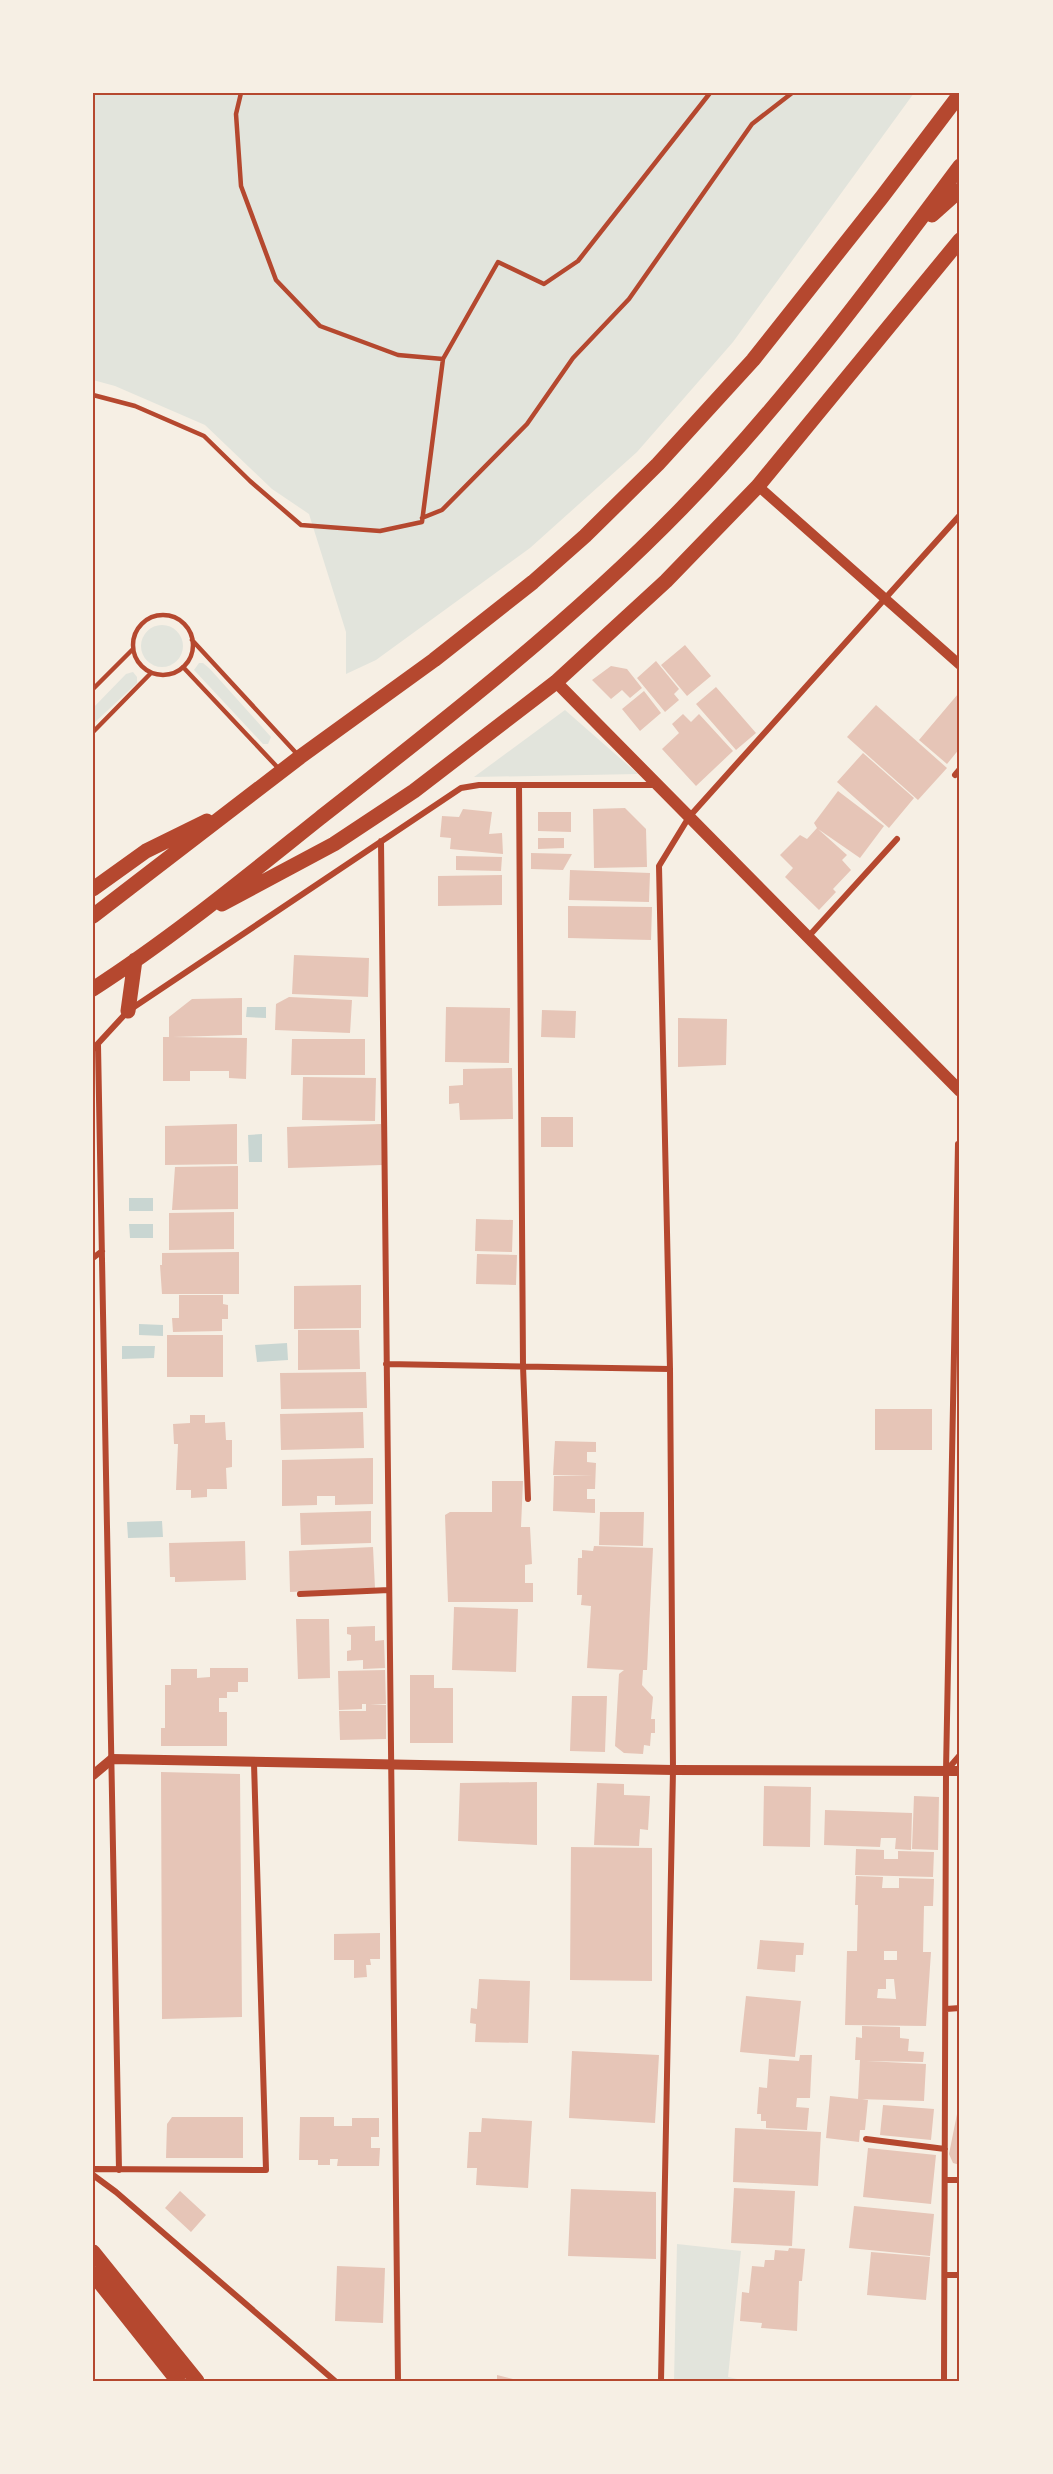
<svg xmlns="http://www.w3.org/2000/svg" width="1053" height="2474" viewBox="0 0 1053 2474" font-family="Lora,serif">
  <rect width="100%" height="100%" fill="#f6efe4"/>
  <path fill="#e2e4dc" d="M93,93h821l-181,249 -96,110 -107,96 -154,112 -30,14v-42l-37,-118 -37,-25 -67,-64 -90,-39 -22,-6z
    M141 646a21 21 0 1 1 42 0a21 21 0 1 1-42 0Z
    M199,663h4l7,6 61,68 -3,7h-5l-69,-74z
    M133,672l4,5v6l-44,41v-16l33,-34z
    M565,710l73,64 -164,3z
    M677,2244l64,7 -13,126 19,4h-73z"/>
  <path fill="#c9d6d2" d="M247,1007h19v11l-20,-1z
    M262,1134v28h-13l-1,-27z
    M129,1198h24v13h-24z
    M129,1224h24v14h-23z
    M139,1324l24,1v11l-24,-1z
    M287,1343l1,17 -31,2 -2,-17z
    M122,1346h33l-1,12 -32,1z
    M162,1521l1,16 -35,1 -1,-16z"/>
  <path fill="#e6c5b7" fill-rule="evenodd" d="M685,645l26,31 -24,20 -26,-31z
    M656,661l23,28 -5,5 5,6 -14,12 -28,-34z
    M611,666l16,3 15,19 -12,10 -8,-8 -11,9 -19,-19z
    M716,687l40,46 -20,17 -40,-46z
    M644,691l17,22 -21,18 -18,-22z
    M958,694l2,1v53l-13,16 -28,-24z
    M876,705l71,63 -29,32 -71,-63z
    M683,714l8,8 8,-8 34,37 -37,35 -34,-37 17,-16 -7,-9z
    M863,753l51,45 -25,30 -52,-46z
    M838,791l46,35 -24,32 -42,-29 29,26 -5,5 9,10 -18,19 3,3 -17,18 -34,-33 8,-9 -13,-13 20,-20 7,4 10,-11 -3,-5z
    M625,808l21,21 1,38 -53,1 -1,-59z
    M463,809l29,3 -3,22 13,-1 1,21 -53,-5 1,-11 -11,-1 2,-21 17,1z
    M538,812h33v20l-33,-1z
    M538,838h26v10l-26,1z
    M531,853l41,1 -9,16 -32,-1z
    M456,856l46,1 -1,14 -45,-1z
    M570,870l80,3 -1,29 -80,-2z
    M502,875v30l-64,1v-30z
    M568,906l84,1 -1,33 -83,-2z
    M294,955l75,3 -1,39 -76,-3z
    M289,997l63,3 -2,33 -75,-3 1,-26z
    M242,998v37l-69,2 74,1 -1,41 -17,-1v-7h-39v10h-27v-44h6v-20l23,-18z
    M446,1007l64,1 -1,55 -64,-1z
    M542,1010l34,1 -1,27 -34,-1z
    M678,1018l49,1 -1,46 -48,2z
    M292,1039h73v36h-74z
    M512,1068l1,51 -53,1 -1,-17 -10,1v-18l14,-1v-16z
    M303,1077l73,1 -1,43 -73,-1z
    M541,1117h32v30h-32z
    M237,1124v40l-72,1v-39z
    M381,1124l1,41 -94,3 -1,-41z
    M238,1166v43l-66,1 3,-43z
    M234,1212v37l-65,1v-37z
    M476,1219l37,1 -1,32 -37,-1z
    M239,1252v42h-77l-2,-29h2v-12z
    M477,1254l40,1 -1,30 -40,-1z
    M361,1285v43l-67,1v-43z
    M179,1295h44v9l5,1v14h-6v12l-49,1 -1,-14h7z
    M298,1330h61l1,39 -62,1z
    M167,1335h56v42h-56z
    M366,1372l1,36 -86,1 -1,-36z
    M875,1409h57v41h-57z
    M363,1412l1,36 -83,2 -1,-36z
    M190,1415h15v8l20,-1 1,18h6v27l-6,1 1,21h-20v8l-16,1v-8h-15l2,-46h-4l-1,-20 17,-1z
    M555,1441l41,1v10h-9v10l9,1 -1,26h-8v10h8v14l-42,-2 1,-35h39l-40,-1z
    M373,1458v46l-38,1v-9h-18v9l-35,1v-46z
    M492,1481h31l-2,46h9l2,37 -7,1v18h8v19h-85l-3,-87 5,-3h42z
    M371,1511v32l-70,2 -1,-32z
    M600,1512h44l-1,34 -44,-1z
    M245,1541l1,39 -71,2v-5h-5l-1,-34z
    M594,1546l59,2 -6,122h-4l-1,15 11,12 -2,22h4v14h-4l-1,13 -6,-1 -1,9 -19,-1 -9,-7 4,-72 5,-4 -37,-2 4,-62 -10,-1 1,-10h-5l1,-37h4v-8l11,1z
    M373,1547l2,41 -85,4 -1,-41z
    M454,1607l64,2 -2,63 -64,-2z
    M296,1619h33l1,59 -32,1z
    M375,1626v15l9,-1 1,28 -22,1v-9l-16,1v-10l4,-1v-15l-4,-1v-7z
    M210,1668h38v14h-10v10h-11v6h-8v14h8v34h-66v-18h4v-43h6v-16h26v9l13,-1z
    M385,1670l1,34 -16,1h16v34l-46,1 -1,-29h27v-7h-4v5l-23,1 -1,-39z
    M410,1675h24v13h19v55h-43z
    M572,1696h35l-2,56 -35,-1z
    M161,1772l79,2 2,243 -80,2z
    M537,1782v63l-79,-4 2,-58z
    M597,1783l27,1v11l26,1 -2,34 -8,-1 -1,17 -45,-1z
    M764,1786l47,1 -1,60 -47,-1z
    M914,1796l25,1 -1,53 -26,-1z
    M825,1810l87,3 -1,37 -16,-1 1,-11h-15l-1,9 -56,-2z
    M571,1847l81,1v133l-82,-1z
    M856,1849l28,1v9h14v-8l36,1 -1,25 -78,-2z
    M856,1876l27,1 -1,11h17v-10l35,1 -1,27h-9l-1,46h8l-5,74 -81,-1 2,-74h10l1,-46h-3zM884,1951h13v9h-13zM886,1979h8l2,20 -19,-1 1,-9h8z
    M380,1933v26h-10l1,6h-5l1,12 -13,1v-18h-20v-26z
    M760,1940l44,3 -1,12h-7l-1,17 -38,-3z
    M479,1979l51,2 -2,62 -53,-1 1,-18 -6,-1 1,-15 6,1z
    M746,1996l55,5 -6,56 -55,-5z
    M862,2026l38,1v11l9,1 -1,12 16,1 -1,10 -57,-1 60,3 -2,37 -66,-2 2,-39h-5l1,-23 6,1z
    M572,2051l87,4 -4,68 -86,-5z
    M800,2055h12l-2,43h-13l-1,9 13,1 -2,22 -41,-2v-7h-5v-7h-4l2,-27 8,1 2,-29 30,2z
    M830,2096l38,4 -3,30h-5l-1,12 -33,-4z
    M959,2104h1v61l-7,-2 -4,-9z
    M883,2105l51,4 -3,31 -51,-5z
    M172,2117h71v41h-77l1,-34z
    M300,2117h34v9h18v-8h27v19h-8v11h9l-1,18h-42l1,-7h-8v6h-12v-5h-19z
    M482,2118l50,3 -4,67 -52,-3 1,-17h-10l2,-36h12z
    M735,2128l86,4 -3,54 -85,-4z
    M868,2148l68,7 -5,49 -68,-7z
    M734,2188l61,3 -3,55 -61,-3z
    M571,2189l85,3v67l-88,-3z
    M180,2191l26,24 -15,17 -26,-24z
    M854,2206l80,8 -4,42 -81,-8z
    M789,2248l16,1 -3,32h-3l-2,50 -36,-3 1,-5 -22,-2 2,-29 7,1 3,-27 12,1 1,-7h9l1,-10 13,1z
    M871,2252l59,5 -4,43 -59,-5z
    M337,2266l48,2 -2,55 -48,-2z
    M497,2375l20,5v1h-20z"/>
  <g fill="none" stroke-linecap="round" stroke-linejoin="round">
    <path stroke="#b5482f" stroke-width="4.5" d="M241,93l-5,21 5,72 35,94 44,46 78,29 45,4 55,-97 46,22 34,-23 132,-168
      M93,395l42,11 69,30 46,45 51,44 79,6 42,-9 21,-163
      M422,518l20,-8 85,-86 46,-66 56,-59 123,-175 40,-31
      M133 645a30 30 0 1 1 60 0a30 30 0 1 1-60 0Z
      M192,640l106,115
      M183,667l97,103
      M93,689l40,-40
      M93,732l58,-59"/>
    <path stroke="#b5482f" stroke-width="6" d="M955,775l5,-6
      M519,785l4,581 5,133
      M381,841l17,1540
      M808,937l89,-98
      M98,1045l21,1125
      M93,1049l35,-38 333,-223 18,-3h177
      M93,1258l9,-7
      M386,1364l284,5
      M300,1594l89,-4
      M947,1770l13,-15
      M946,2009l14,-1
      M866,2139l79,10
      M93,2169l173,1 -12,-407
      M93,2175l23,17 219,189
      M945,2180h15
      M945,2275h15
      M661,2381l12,-611 -3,-401 -11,-503 30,-49 271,-302
      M944,2381l2,-610 12,-627"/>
    <path stroke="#b5482f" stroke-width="10" d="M758,486l202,179
      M93,1775l19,-16 561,11 287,1"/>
    <path stroke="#b5482f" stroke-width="12" d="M556,682l404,409"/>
    <path stroke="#b5482f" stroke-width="15" d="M93,2252l104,129
      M93,2274l85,107"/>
    <path stroke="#b5482f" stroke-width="15" d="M932,215l28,-25
      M93,889l53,-38 61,-30
      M222,904l112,-60 80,-53 142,-109 110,-101 92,-95 202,-246
      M93,916l207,-159 134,-97 99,-78 52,-46 73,-72 95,-104 129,-163 78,-103
      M93,989c79,-51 153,-112 227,-171 125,-98 251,-196 362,-310 102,-105 191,-225 278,-342
      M128,1011l7,-51"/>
  </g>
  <rect width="1053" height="2474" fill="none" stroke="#f6efe4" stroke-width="189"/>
  <rect x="94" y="94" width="864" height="2286" fill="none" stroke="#b5482f" stroke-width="2"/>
</svg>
